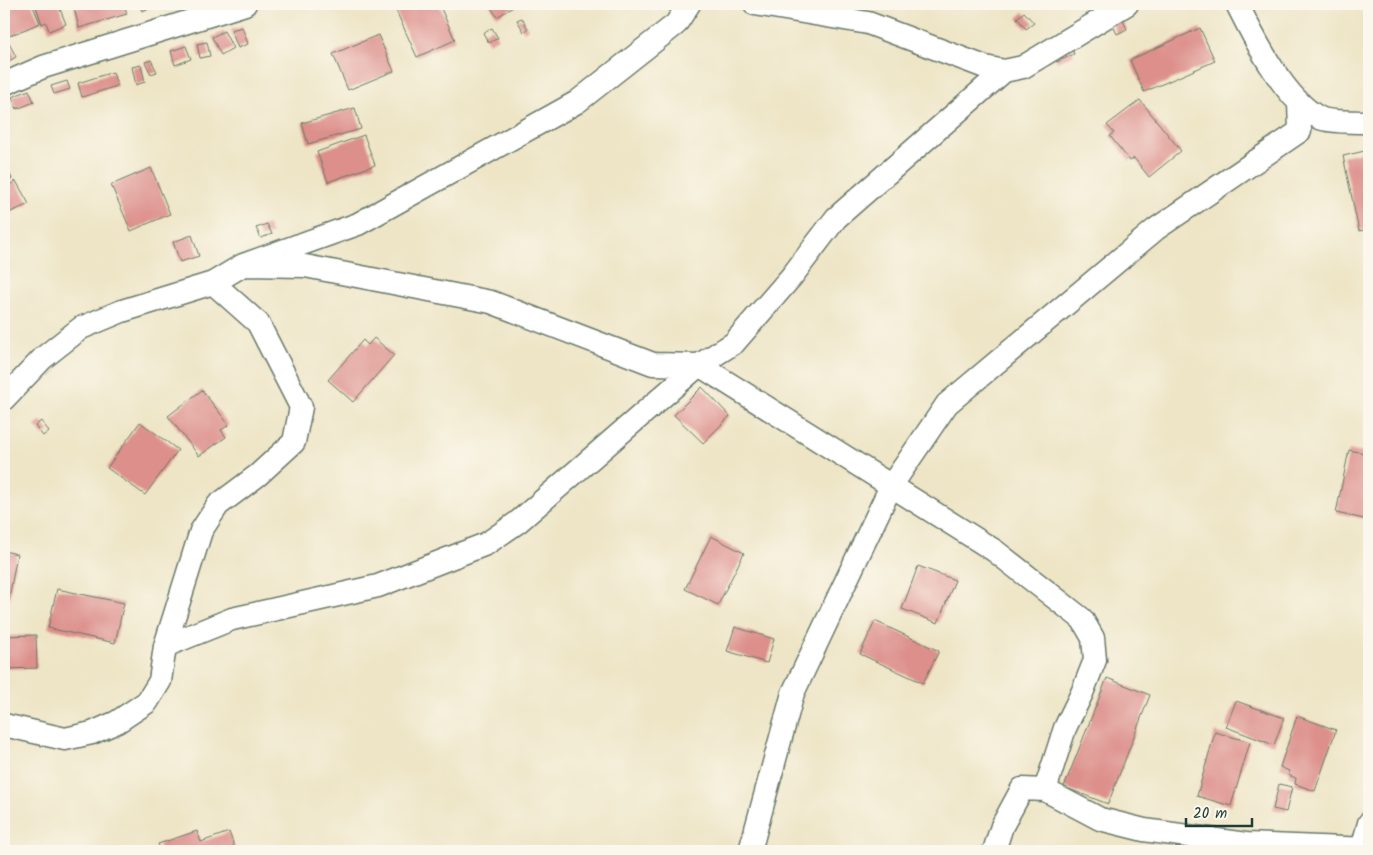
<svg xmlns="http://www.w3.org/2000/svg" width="1373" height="855" viewBox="0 0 1373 855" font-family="Kalam,sans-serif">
  <rect width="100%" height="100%" fill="#fbf7ec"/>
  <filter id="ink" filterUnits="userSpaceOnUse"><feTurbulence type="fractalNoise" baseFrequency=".02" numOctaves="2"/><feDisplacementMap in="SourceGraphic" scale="10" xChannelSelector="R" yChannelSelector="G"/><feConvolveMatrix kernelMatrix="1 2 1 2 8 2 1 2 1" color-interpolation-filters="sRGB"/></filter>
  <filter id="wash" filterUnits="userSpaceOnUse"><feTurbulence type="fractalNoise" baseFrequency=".0096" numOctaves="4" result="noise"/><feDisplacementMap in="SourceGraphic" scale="20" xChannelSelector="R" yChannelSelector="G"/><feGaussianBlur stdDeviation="1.12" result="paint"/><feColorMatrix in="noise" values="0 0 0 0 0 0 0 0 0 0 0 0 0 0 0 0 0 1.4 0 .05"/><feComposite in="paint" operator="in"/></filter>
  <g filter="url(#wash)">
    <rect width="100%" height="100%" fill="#eee5c6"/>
    <g id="blocks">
      <path fill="#dd8f8b" d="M16,4h16l8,19 -31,13 -5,-12v-15z
        M35,4h23l8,20 -17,7 -3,-9 -4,2z
        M90,4h34l3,10 -48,14 -5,-20z
        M139,4h20l-17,7z
        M393,4h46l16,36 -38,17z
        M489,4h29l-21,13z
        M1024,12l10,11 -8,6 -9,-11z
        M1119,12l8,17 -10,5 -8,-17z
        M522,18l6,11 -4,3 -7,-12z
        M242,27l6,17 -10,4 -7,-18z
        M492,28l6,10 -9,5 -6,-10z
        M1200,28l15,33 -71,31 -14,-32z
        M224,31l9,17 -12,7 -9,-18z
        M378,35l16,36 -46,19 -15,-36z
        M7,39l9,18 -12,7v-24z
        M207,42l3,14 -10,2 -3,-14z
        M1070,45l4,9 -17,8 -4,-8z
        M186,46l5,13 -16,6 -4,-14z
        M151,60l6,12 -6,2 -6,-12z
        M141,65l4,17 -9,3 -4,-18z
        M113,72l4,14 -35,11 -4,-14z
        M67,81l3,8 -16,5 -3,-8z
        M29,90l5,12 -17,7 -5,-12z
        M4,100l5,1v10h-5z
        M1140,100l41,51 -32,26 -15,-19 -4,3 -20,-25 4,-3 -7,-8z
        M355,108l6,21 -53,15 -6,-21z
        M364,135l11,30 -47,17 -11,-30z
        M1369,150v79l-10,2 -16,-75z
        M4,161l8,18 -8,4z
        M151,168l19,46 -39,17 -20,-46z
        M16,181l13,23 -25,11v-27z
        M267,224l5,10 -11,4 -5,-10z
        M192,235l7,21 -19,6 -7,-20z
        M374,338l20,17 -41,47 -25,-22 35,-40 5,5z
        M702,387l28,29 -27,27 -29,-28z
        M202,390l27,35 -8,5 5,7 -27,19 -31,-40z
        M41,421l8,10 -6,5 -8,-10z
        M140,422l38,28 -33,45 -38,-27z
        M1349,450l20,4v66l-33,-7z
        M711,536l33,17 -26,52 -33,-16z
        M4,551l13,3 -10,56 -3,-1z
        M918,566l37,14 -17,43 -36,-14z
        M57,589l67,14 -9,40 -67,-15z
        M875,621l64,30 -16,32 -63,-29z
        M735,627l39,12 -7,24 -40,-12z
        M36,635l1,33 -33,1v-33z
        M1107,678l43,17 -42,109 -44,-17z
        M1236,701l48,17 -10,27 -48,-18z
        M1297,716l39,14 -21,61 -20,-7 1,-6 -8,-3 1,-4 -9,-4z
        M1215,732l35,10 -19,64 -34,-10z
        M1279,784l13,3 -6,25 -13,-3z
        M197,831l4,11 28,-10 7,19h-75l-3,-7z"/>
    </g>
  </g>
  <g filter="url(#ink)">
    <use href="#blocks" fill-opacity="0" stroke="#677867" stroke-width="1"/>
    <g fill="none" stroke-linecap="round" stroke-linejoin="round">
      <g stroke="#677867" stroke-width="25">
        <path id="minor" d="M755,4l113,19 117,44 19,4 19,-4 104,-63
          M1237,4c17,34 48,97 83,114 8,4 39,4 49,4
          M4,84l39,-17 202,-63
          M243,265l62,1 186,36 162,62 46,1 35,-22 58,-67 44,-58 168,-147
          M4,399l39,-41 38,-30 41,-17 91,-28 30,-18 115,-41 219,-122 99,-78 13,-20
          M165,646l67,-27 146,-33 108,-42 32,-22 181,-157 296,186 87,68 11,19 2,22 -13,33 -17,35 -20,62 -23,-1 -20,37 -8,25
          M4,725l61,14 27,-6 25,-11 30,-20 13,-21 5,-35 36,-115 17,-26 40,-30 36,-33 7,-35 -43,-84 -45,-40
          M1045,790l55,29 44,11 102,14 123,5
          M1362,849l7,-26
          M750,851l43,-158 98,-207 56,-82 209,-175 144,-98 -1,-29"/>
      </g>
      <use href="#minor" stroke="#fff" stroke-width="22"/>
    </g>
  </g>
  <rect width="1373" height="855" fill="none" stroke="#fbf7ec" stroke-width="20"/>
  <path d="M1186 818v8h66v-8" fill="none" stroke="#1f3d34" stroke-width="2.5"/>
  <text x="1193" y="818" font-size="15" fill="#1f3d34" stroke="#fbf7ec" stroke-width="4" paint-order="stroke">20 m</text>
</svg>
